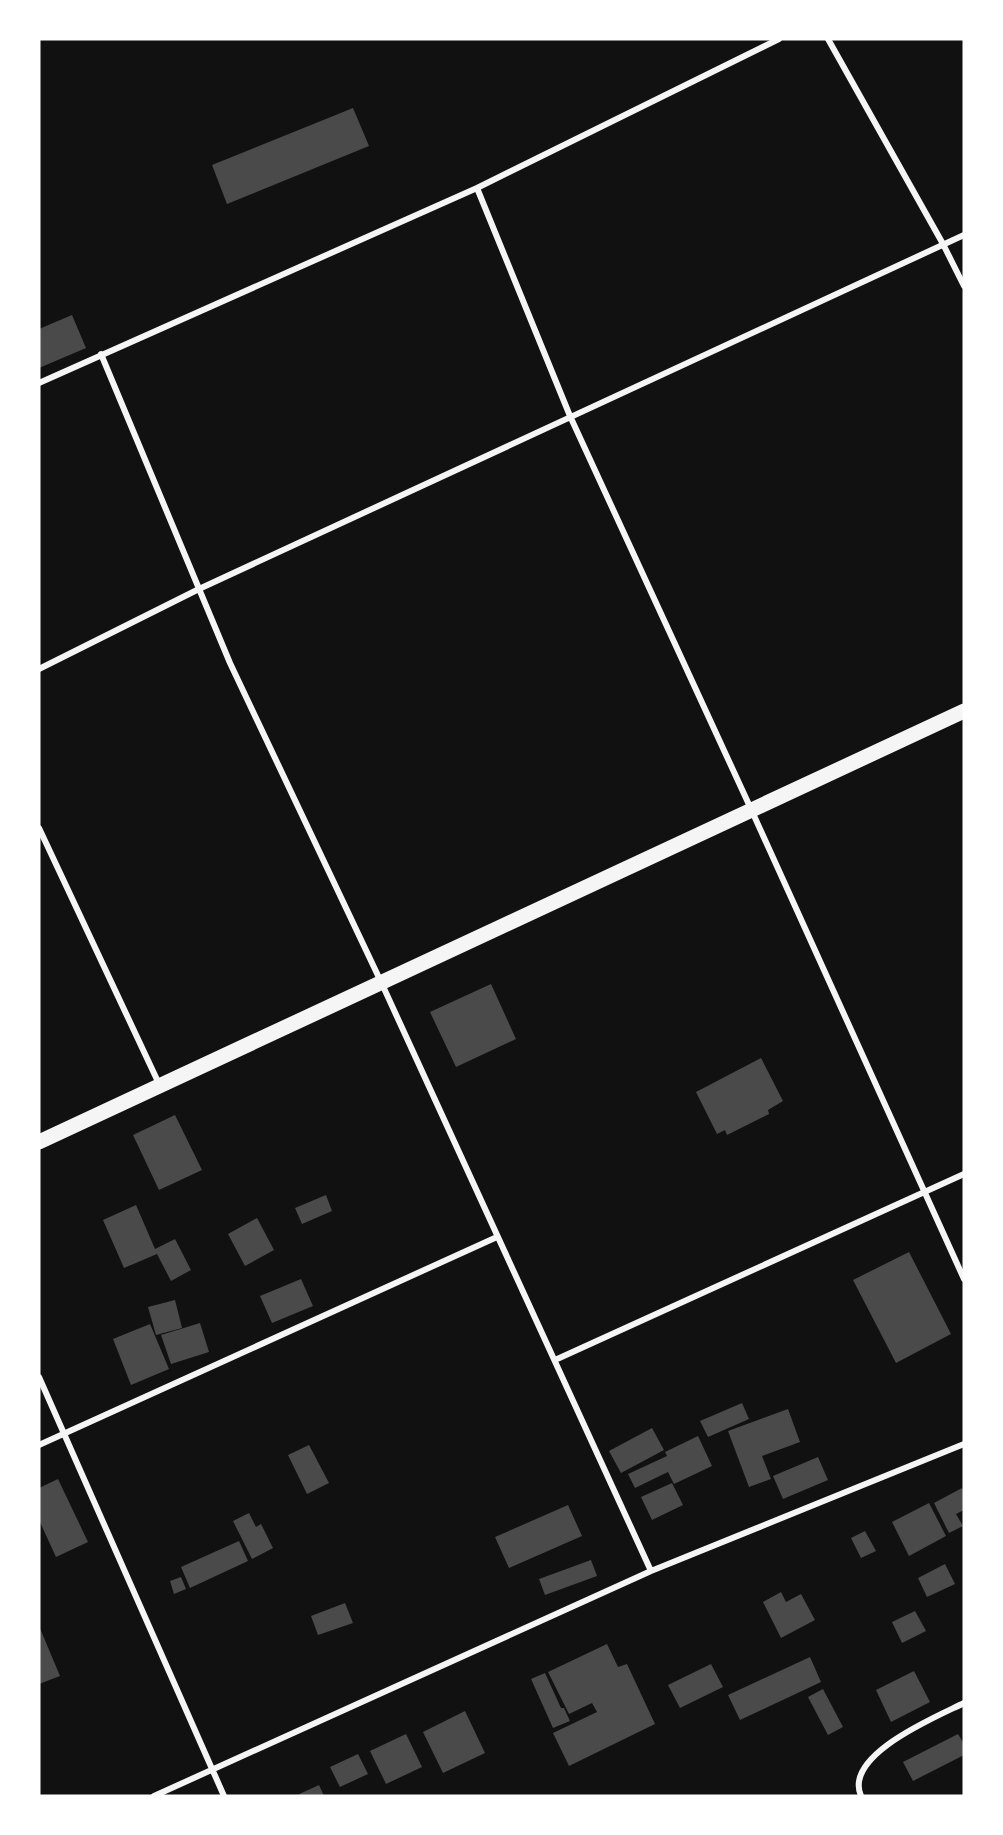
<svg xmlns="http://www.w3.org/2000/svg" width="1003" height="1835" viewBox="0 0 1003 1835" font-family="'DM Sans',sans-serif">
  <rect width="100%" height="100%" fill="#111"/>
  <path fill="#4a4a4a" d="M353,108l16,38 -142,58 -15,-39z
    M72,315l14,33 -47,20v-39z
    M491,984l25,55 -60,28 -26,-55z
    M761,1058l22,43 -15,9 1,4 -42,21 -2,-5 -8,4 -21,-42z
    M175,1115l27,55 -43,20 -26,-55z
    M326,1195l6,16 -30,13 -7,-16z
    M136,1205l19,44 20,-10 16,31 -20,11 -14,-27 -33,14 -21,-48z
    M257,1218l17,32 -29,16 -17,-32z
    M909,1252l42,82 -55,29 -43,-83z
    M301,1279l12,27 -41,17 -12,-27z
    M175,1300l7,28 -26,7 -8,-28z
    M200,1323l9,29 -38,12 -10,-29z
    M150,1324l19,45 -38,16 -18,-46z
    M742,1403l7,16 -41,18 -8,-16z
    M788,1409l12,33 -38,14 9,23 -22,8 -21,-56z
    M652,1428l12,22 -43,23 -12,-22z
    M698,1436l14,30 -38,18 -6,-12 -33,16 -7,-14 39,-18 -2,-4z
    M309,1445l20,38 -22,11 -19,-39z
    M818,1457l10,23 -45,19 -10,-23z
    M58,1479l30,63 -32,15 -17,-37v-32z
    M672,1483l11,22 -31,15 -11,-23z
    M962,1488l2,5v17l-8,4 7,12 -14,7 -15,-30z
    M929,1503l17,33 -37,20 -17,-34z
    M568,1505l14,31 -73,32 -14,-31z
    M249,1513l7,14 5,-3 12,24 -21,11 -19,-38z
    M865,1531l11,20 -15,7 -10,-20z
    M239,1541l9,20 -58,27 -9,-21z
    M591,1560l6,16 -52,19 -6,-16z
    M945,1564l10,20 -28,13 -9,-19z
    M181,1577l5,12 -12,5 -4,-13z
    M781,1592l5,10 15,-8 14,26 -34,18 -18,-36z
    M345,1603l8,20 -35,12 -7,-19z
    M915,1611l11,20 -24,12 -10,-21z
    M39,1626l21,50 -21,8z
    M607,1644l11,23 9,-3 28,60 -86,42 -16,-33 44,-21 -5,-9 -23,11 -21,-42z
    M810,1657l11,25 -81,38 -12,-25z
    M711,1664l12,23 -43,21 -12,-23z
    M914,1671l16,31 -39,20 -15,-32z
    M545,1673l16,35h3l6,13 -17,7 -22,-49z
    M823,1689l20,38 -15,8 -20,-38z
    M465,1711l20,42 -42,20 -20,-41z
    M406,1734l16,33 -36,17 -16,-33z
    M958,1734l6,10v11l-51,26 -10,-19z
    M358,1754l10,20 -28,13 -10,-20z
    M319,1785l5,11h-29z"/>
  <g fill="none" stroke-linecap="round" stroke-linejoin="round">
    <path stroke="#f5f5f5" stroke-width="6" d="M828,39l115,205 21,42
      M477,188l93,228 181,393 213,470
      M101,354l129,309 152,321 269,587
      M39,383l438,-195 302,-149
      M39,669l160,-80 765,-354
      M39,828l121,258
      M555,1360l409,-186
      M39,1377l185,419
      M39,1445l458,-208
      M154,1796l497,-225 313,-127
      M861,1796c-18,-41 75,-79 103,-93"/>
    <path stroke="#f5f5f5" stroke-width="15" d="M39,1142c309,-142 616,-289 925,-431"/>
  </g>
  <rect width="1003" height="1835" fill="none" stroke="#ffffff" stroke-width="81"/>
</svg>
